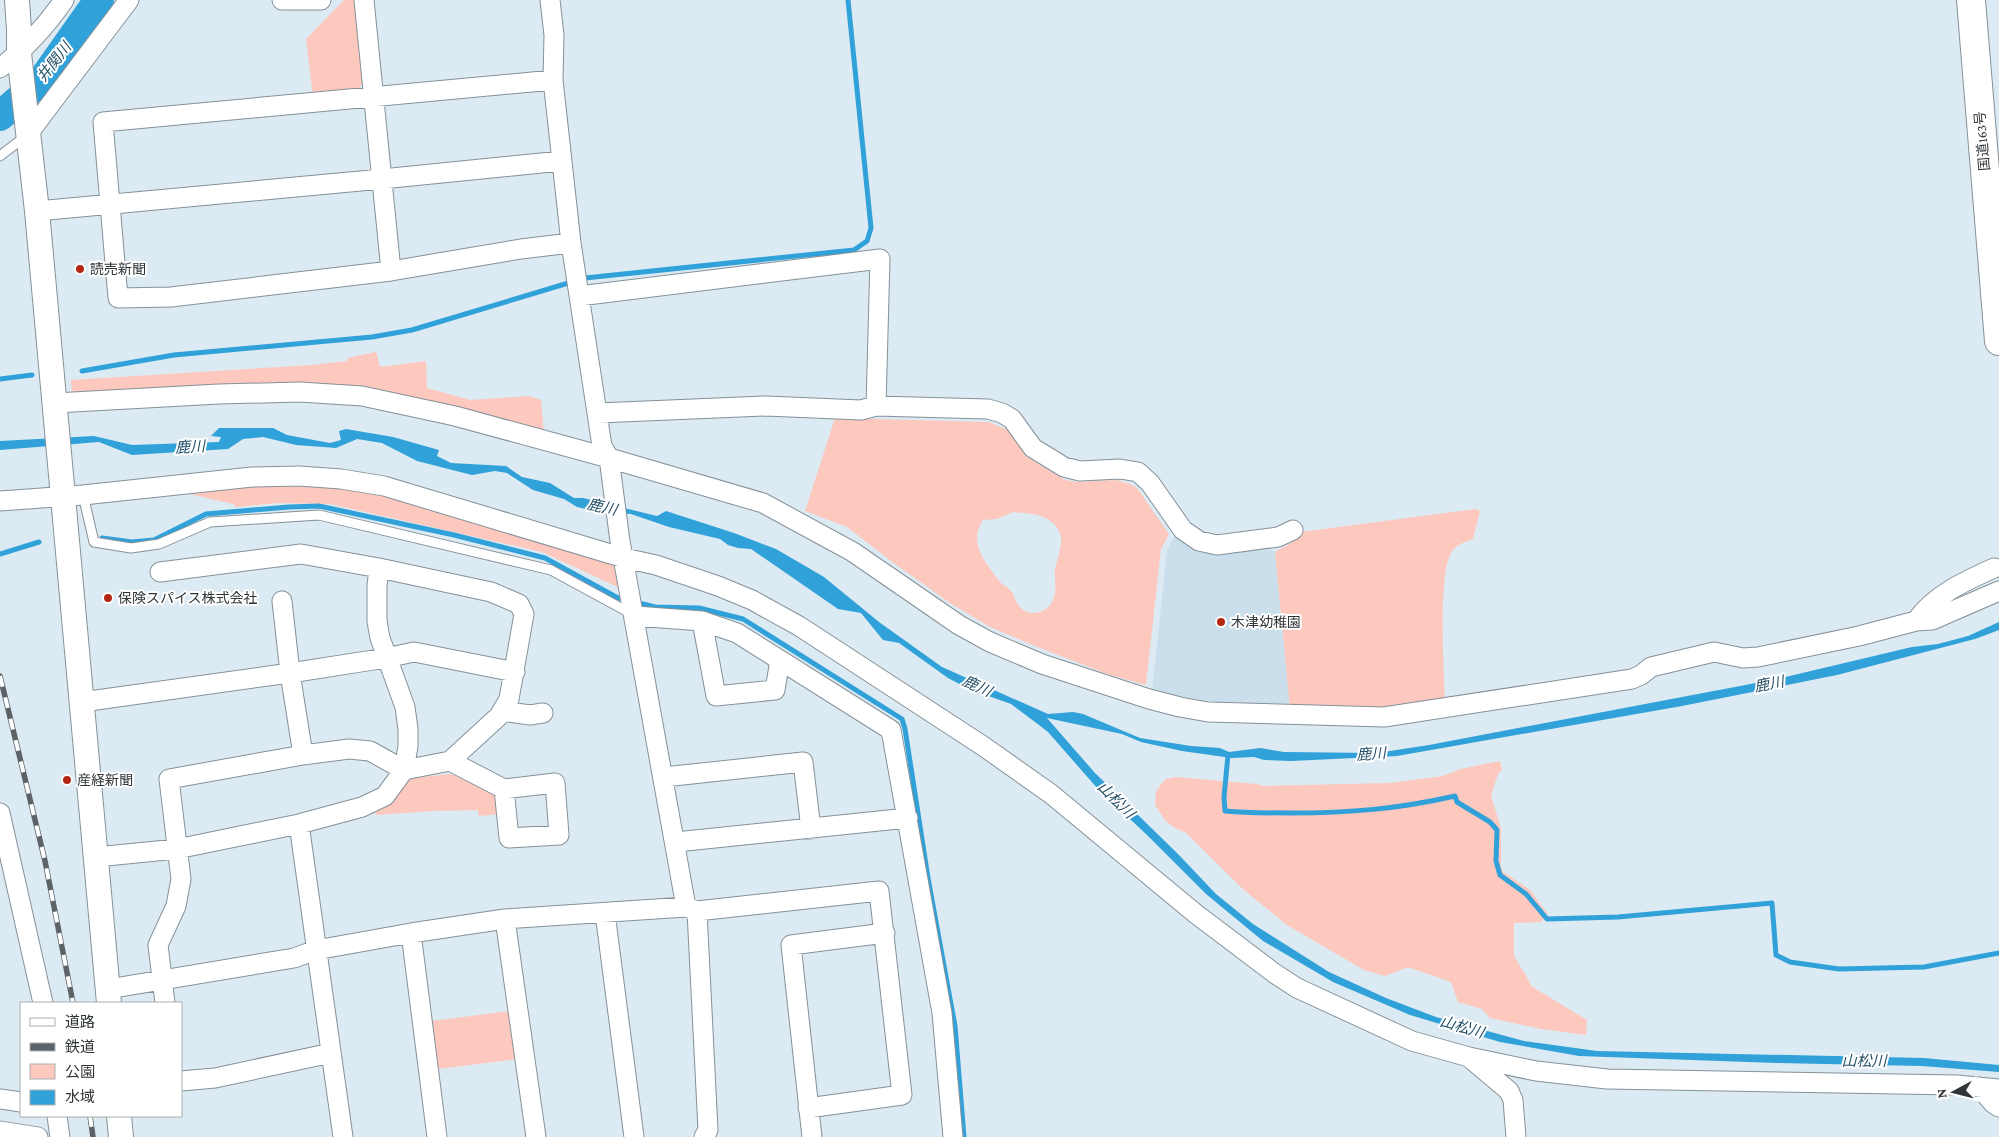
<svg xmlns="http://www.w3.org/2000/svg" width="1999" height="1137" viewBox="0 0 1999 1137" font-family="'Crimson Pro','Noto Sans JP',serif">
  <rect width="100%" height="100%" fill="#dceaf3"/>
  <path fill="#cadfeb" d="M1175,535l26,15 27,3 43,-3 4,2 15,157 -82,-8 -56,-9 15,-142z"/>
  <path fill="#fdc8bd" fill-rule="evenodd" d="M344,0h11l9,82 -9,10 -42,5 -7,-58z
    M376,352l4,15 46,-6 1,27 43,12 59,-4 12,4 3,34 -98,-28 -374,-12 -1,-14 241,-15 35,-4 1,-3z
    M835,418l154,4 21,9 17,26 38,23 12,2 39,-2 14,4 7,4 32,46 -8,15 -15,136 -36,-10 -70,-27 -50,-21 -40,-24 -55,-39 -48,-37 -42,-16zM1013,512c15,2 32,1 43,14 11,14 1,30 -1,44 -1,9 2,18 -1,27 -4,15 -22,21 -33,11 -6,-5 -6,-12 -10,-17 -2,-3 -6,-5 -9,-7 -5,-5 -9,-12 -14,-18 -10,-14 -16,-30 -5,-46l14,-1z
    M269,486l77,2 42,7 225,66 4,5 5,23 -80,-37 -212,-48 -53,-1 -41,4 -3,-3 -52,-12z
    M1476,509l4,2 -7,28c-9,3 -17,6 -22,14 -13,21 -7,120 -6,150l-48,6h-107l-15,-157 18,-10v-9z
    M1500,761l2,9 -4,4 -7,21 10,34v37l2,6 27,18 18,24 -7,8 -27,1v33l14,23 3,7 56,34 -1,15 -45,-6 -51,-11 -8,-9 -24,-7 -7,-20 -43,-15 -23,9 -21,-6 -77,-45 -43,-35 -58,-57 -13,-6 -8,-7 -10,-15 1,-13 5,-8 5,-5 10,-2 80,7 8,2 126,-3 53,-7 18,-7z
    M451,774l39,17 7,7 3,16 -21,2 -1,-6 -45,1 -57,4 -1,-5 27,-26 10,-6z
    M510,1011l7,48 -79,10 -6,-48z"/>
  <path fill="#30a1d9" d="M219,428h54l14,7 43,8 11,-3 -2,-9 7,-2 47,8 46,13 -2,6 14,7 55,3 16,11 28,6 24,15h9l74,18 9,-5 68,22 42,16 48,28 55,45 63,45 106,47 25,-2 10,2 57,24 51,8 29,2 9,4 31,-4 24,4 93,1 52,-8 348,-66 135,-32 26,-3 30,-8 31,-14v8l-24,9 -138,36 -155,31 -285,50 -106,5 -27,-1 -10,-3 -22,1 -50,-7 -41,-9 -19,-8 -75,-16 48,55 83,81 38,40 37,30 76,48 57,26 50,19 88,24 73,10 327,7 75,7v7l-77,-6 -146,-3 -197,-7 -79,-14 -90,-27 -77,-33 -70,-41 -57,-47 -59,-59 -49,-46 -50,-57 -9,-7 -28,-21 -42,-15 -21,-11 -49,-35 -16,-3 -22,-27 -23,-4 -87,-60 -13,-1 -10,-3 -8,-6 -51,-12 -38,-13 -32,-2 -22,-5 -13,-8 -31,-9 -26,-17 -12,-2 -23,4 -55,-14 -35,-18 -25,-4 -21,9 -40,-3 -33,-8 -20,2 -15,10 -96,6 -33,-13 -99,8v-9l94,-5 38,9 87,-3 2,-5 -10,-1z"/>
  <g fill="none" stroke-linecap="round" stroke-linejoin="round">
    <path stroke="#30a1d9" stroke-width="5" d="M82,371l92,-16 198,-18 40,-7 173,-52 269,-28 13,-9 4,-13 -23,-228
      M0,379l32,-4
      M102,538l30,4 22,-2 52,-26 83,-7 30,-1 135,29 91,23 73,40 6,1
      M0,554l39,-12
      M639,603l16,4 44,1 44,11 159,100 3,10 23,149 27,148 9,111
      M1228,755l-4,42 1,14c22,2 44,2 66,2 58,0 107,-4 164,-17l2,6 33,20 7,8 -1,31 4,14 26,19 21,25 71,-2 154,-14 4,52 14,7 49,7 85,-2 75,-14"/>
    <path stroke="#30a1d9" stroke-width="30" d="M0,116l44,-38 55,-78"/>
    <g stroke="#859199" stroke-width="11">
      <path id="service" d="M0,156l26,-20
        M83,495l11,47 37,6 28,-4 51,-22 109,-7 232,55 81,44"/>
    </g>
    <g stroke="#859199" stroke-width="21">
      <path id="minor" d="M282,0h39
        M364,0l27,271
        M550,0l4,35 -1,45 18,163 31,203 7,12 11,83 66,366
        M0,68c25,-19 46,-42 64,-68
        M553,80l-450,42 15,176 53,-1 220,-26 130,-22 50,-6
        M28,134l101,-134
        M37,211l345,-32 179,-18
        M579,296l301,-37 -4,147
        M55,403l164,-9 81,-2 62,4 93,20 154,42 154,45 90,49 106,73 31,17 52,22 107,35 31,8 28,5 176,5 248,-38 9,-4 10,-8 63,-15 29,6 15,-1 101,-21 57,-15 16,-1 67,-29
        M598,413l168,-7 95,4 15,-4 112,3 14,4 10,6 21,29 31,19 16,4 40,-2 18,3 12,11 33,47 16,11 18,4 61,-8 15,-7
        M0,501l83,-6 169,-18 47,-1 42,3 43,7 240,72 32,7 62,21 34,14 47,26 184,120 68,48 145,120 78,59 23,15 115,53 57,16 67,14 71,8 350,6 42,4
        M160,572l141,-18 78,14 112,24 28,12 5,10 -15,85 -10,17 -49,45
        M282,601l8,72 13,82
        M635,616l67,5 35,12 154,97 51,283 11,124
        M702,621l14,75 59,-6 5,-30
        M1916,621c18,-26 49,-40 78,-53
        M82,702l208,-29 96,-15 28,-6 101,20
        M502,711l28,4 13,-2
        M664,777l139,-15 8,67
        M0,813l43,190
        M299,824l44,313
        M676,842l232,-24
        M96,857l81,-8 122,-25 63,-17 23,-11 19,-26 4,-24v-17l-3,-22 -25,-69 -3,-17v-35l2,-18
        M697,911l182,-20 23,204 -94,13
        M605,913l29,224
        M505,919l31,218
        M411,933l26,204
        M108,989l186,-31 22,-8 95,-17 94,-14 181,-12 11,4 11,219 -4,7
        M165,1003l-7,-58 18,-39 5,-27 -12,-100 134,-24 46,-6 21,2 34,19 46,-9 54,28 5,49 50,-3 -4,-52 -51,6
        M1471,1059l38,32 4,9 3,37
        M181,1081l34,-3 116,-25
        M1979,1087l14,16 6,4
        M0,1099l21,3
        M57,1116l3,21
        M0,1131l38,6
        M812,1137l-21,-192 94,-12"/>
    </g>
    <g stroke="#859199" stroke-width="26">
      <path id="tertiary" d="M17,0l2,30v23l18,158 72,792
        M119,1116l2,21"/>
    </g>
    <g stroke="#859199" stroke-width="30">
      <path id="trunk" d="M1971,0l28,341"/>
    </g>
    <use href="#service" stroke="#fff" stroke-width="9"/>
    <use href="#minor" stroke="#fff" stroke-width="19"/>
    <use href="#tertiary" stroke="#fff" stroke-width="24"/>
    <use href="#trunk" stroke="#fff" stroke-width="28"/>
    <g stroke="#5c6368" stroke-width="5.5">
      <path id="rail" d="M0,676l45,185 28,142
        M90,1116l3,21"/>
    </g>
    <use href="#rail" stroke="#fff" stroke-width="4" stroke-dasharray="11" stroke-linecap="butt"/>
  </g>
  <g fill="#b42612" stroke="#fff" stroke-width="2">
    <circle cx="80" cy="269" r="5"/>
    <circle cx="108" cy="598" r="5"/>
    <circle cx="1221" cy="622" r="5"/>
    <circle cx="67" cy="780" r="5"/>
  </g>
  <g text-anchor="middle" stroke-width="4" stroke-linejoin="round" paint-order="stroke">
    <g font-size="14" fill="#303538" stroke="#fff">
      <text transform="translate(1982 141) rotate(-95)" y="5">国道163号</text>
    </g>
    <g font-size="14" fill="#303538" stroke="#fff" text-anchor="start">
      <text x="90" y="274">読売新聞</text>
      <text x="118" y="603">保険スパイス株式会社</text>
      <text x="1231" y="627">木津幼稚園</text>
      <text x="77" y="785">産経新聞</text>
    </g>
    <g font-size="15" font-style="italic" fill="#255169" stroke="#fff">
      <text transform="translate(54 62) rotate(-52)" y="5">井関川</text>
      <text transform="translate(190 447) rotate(-3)" y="5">鹿川</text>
      <text transform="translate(602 507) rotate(13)" y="5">鹿川</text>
      <text transform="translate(1769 684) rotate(-11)" y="5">鹿川</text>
      <text transform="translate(977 686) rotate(25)" y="5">鹿川</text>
      <text transform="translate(1371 754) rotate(-4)" y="5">鹿川</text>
      <text transform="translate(1116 800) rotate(45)" y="5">山松川</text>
      <text transform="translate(1462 1027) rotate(16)" y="5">山松川</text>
      <text x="1864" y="1066">山松川</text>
    </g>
  </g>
  <rect x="20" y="1002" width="162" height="115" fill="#ffffff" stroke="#acaeaf"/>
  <rect x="30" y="1018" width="25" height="8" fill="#ffffff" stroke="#acaeaf"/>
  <text x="65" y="1027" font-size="15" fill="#303538">道路</text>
  <rect x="30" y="1043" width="25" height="8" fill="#5c6368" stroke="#acaeaf"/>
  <text x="65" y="1052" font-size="15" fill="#303538">鉄道</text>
  <rect x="30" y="1064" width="25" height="15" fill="#fdc8bd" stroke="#acaeaf"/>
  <text x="65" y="1077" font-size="15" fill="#303538">公園</text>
  <rect x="30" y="1090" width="25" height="15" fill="#30a1d9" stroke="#acaeaf"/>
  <text x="65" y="1102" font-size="15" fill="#303538">水域</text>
  <g transform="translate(1954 1092) rotate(263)" stroke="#ffffff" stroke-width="4" paint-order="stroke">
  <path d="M0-4L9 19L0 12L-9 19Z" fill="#303538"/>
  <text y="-8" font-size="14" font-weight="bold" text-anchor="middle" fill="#303538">N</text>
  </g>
</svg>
